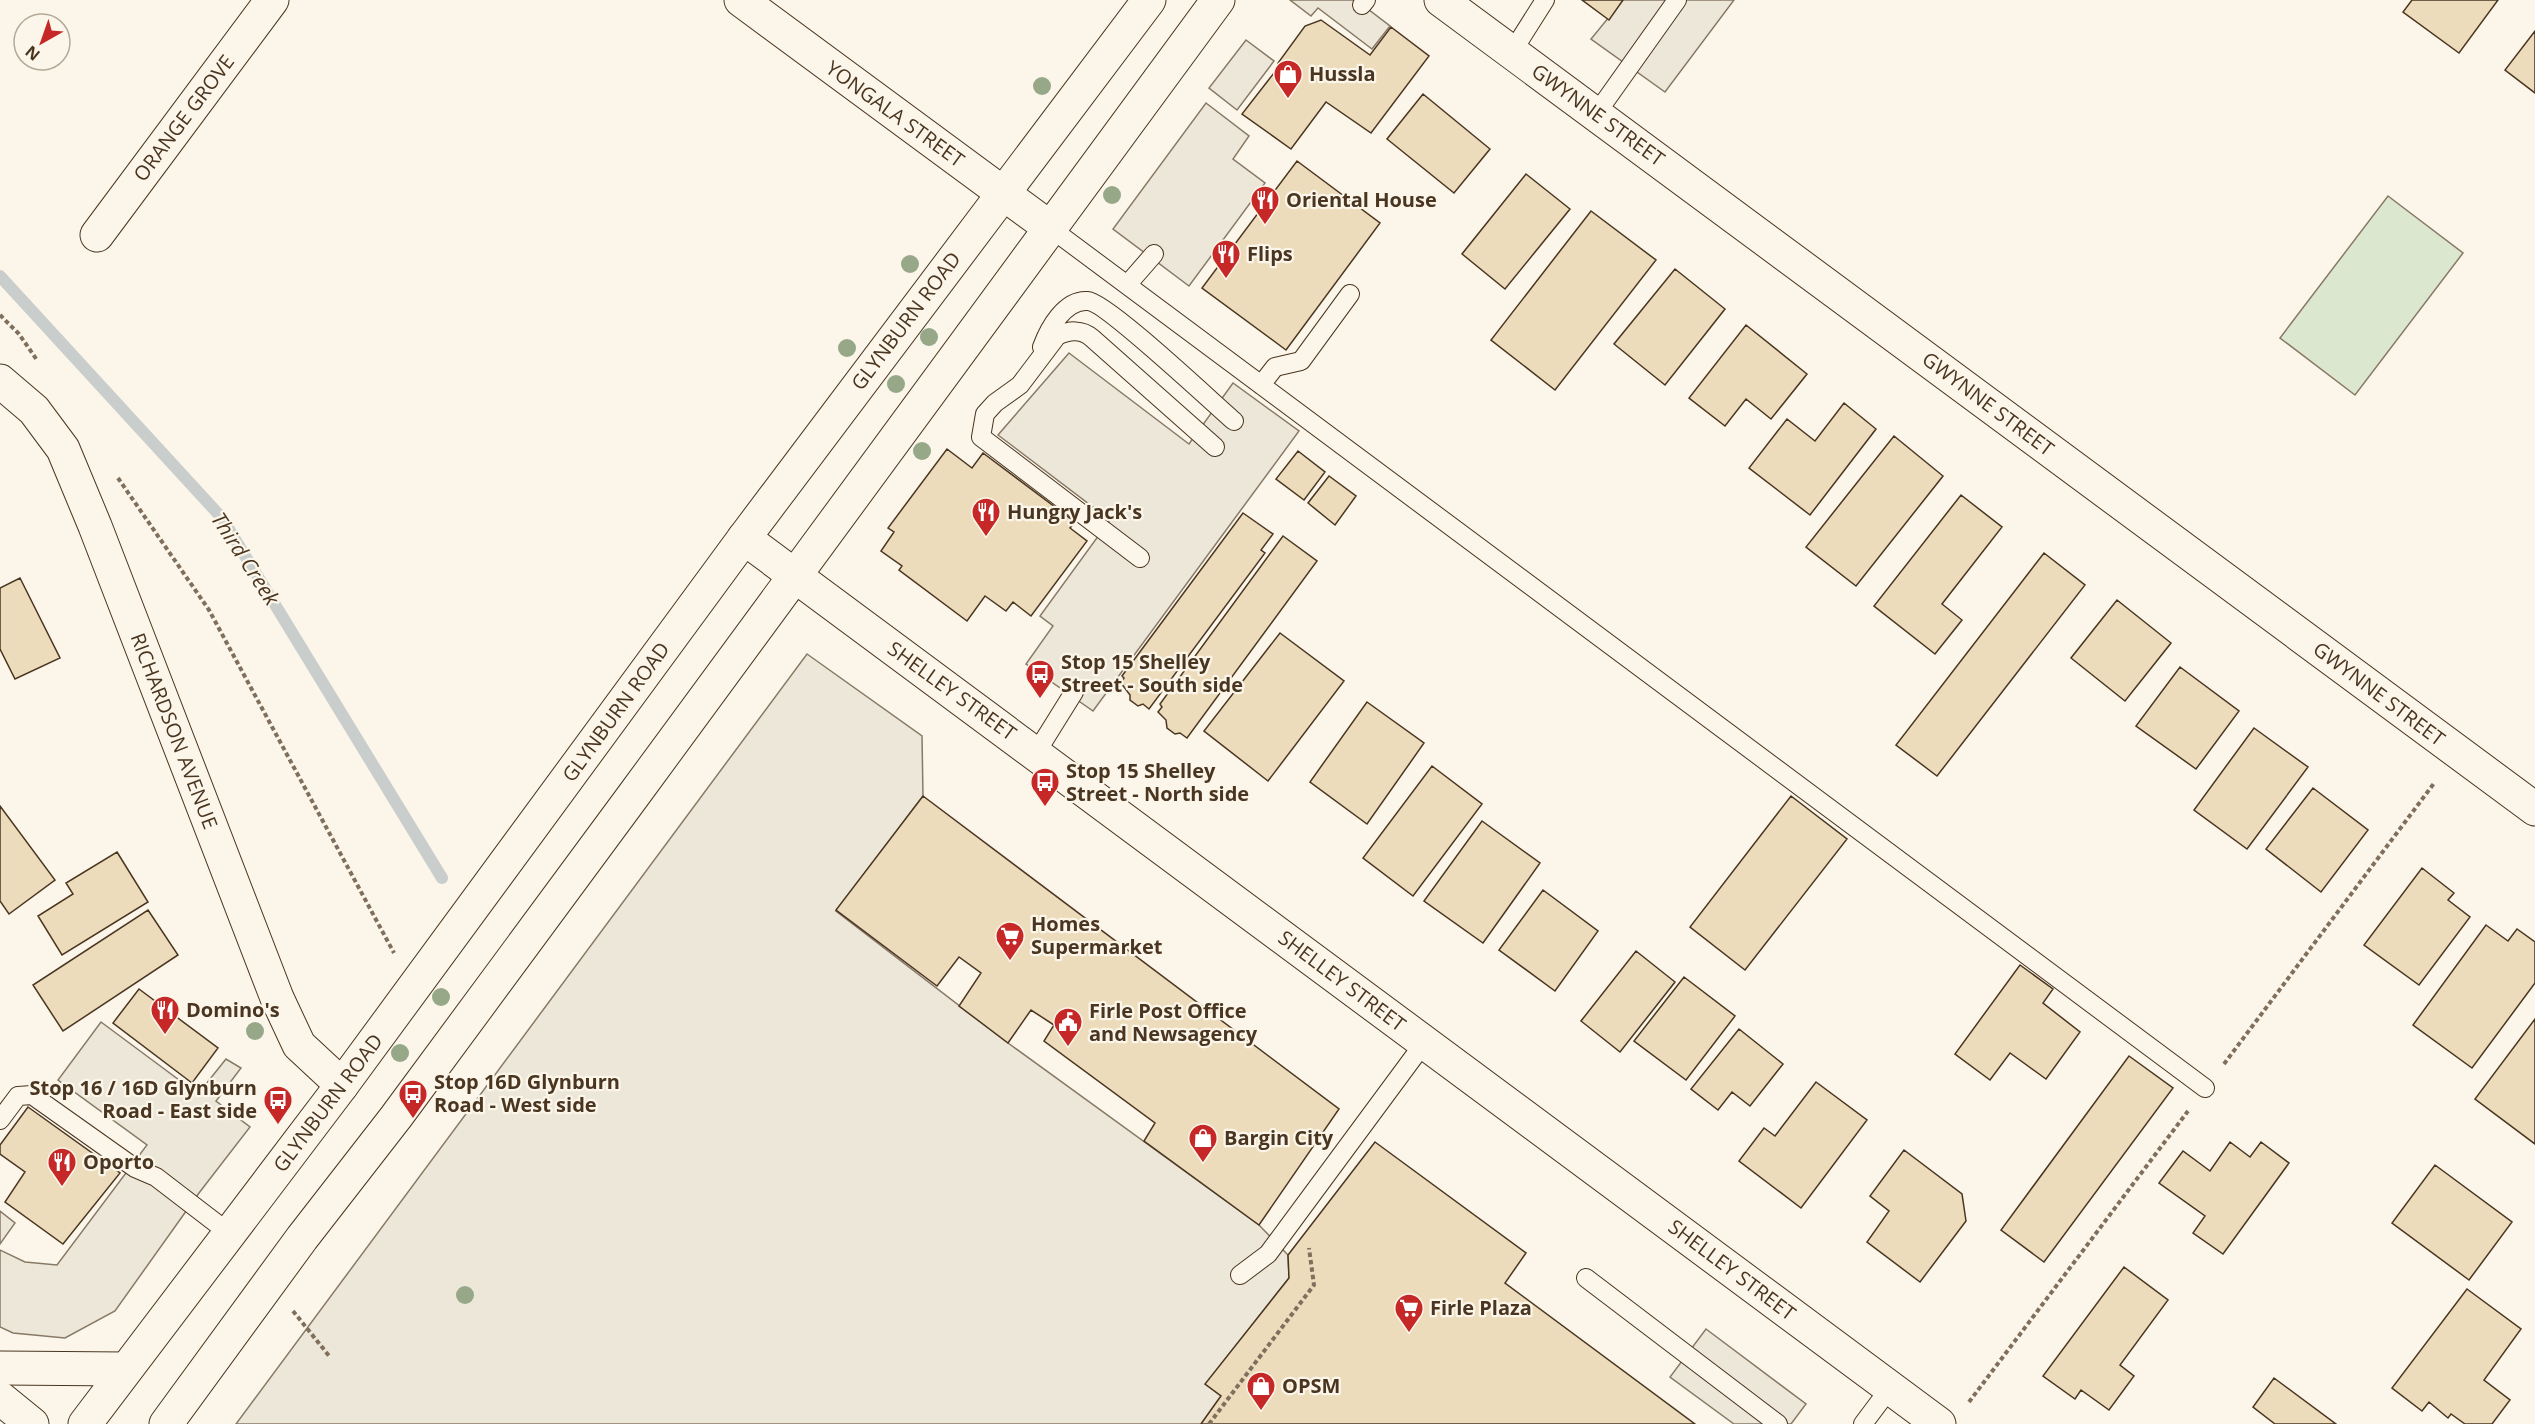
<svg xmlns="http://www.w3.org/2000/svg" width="2535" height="1424" viewBox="0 0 2535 1424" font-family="'Open Sans',sans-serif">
  <rect width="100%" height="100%" fill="#fbf6e9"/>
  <path fill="#dce7d0" stroke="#887966" stroke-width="1.5" d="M2388,196l75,57 -108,142 -75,-57z"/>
  <path fill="#ede7d9" stroke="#887966" stroke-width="1.5" d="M1290,0h66l34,26 -18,23 -54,-41 -7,8z
    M1623,0h111l-69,92 -74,-53z
    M1246,40l28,21 -37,49 -28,-22z
    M1206,103l43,33 -16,23 32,24 -76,103 -76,-57z
    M1069,353l120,91 44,-61 66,48 -206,280 -67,-47 27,-38 -13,-10 70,-96 -112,-85z
    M807,654l115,82 1,60 -87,115 172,132 251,182 29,30 1,23 -83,106 15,12 -20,28h-965z
    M101,1022l97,72 28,-35 15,9 -25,33 34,26 -51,66 -84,118 -50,27 -52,-5 -13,-6v-77l25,12 32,3 90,-120 -89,-65z
    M0,1211l15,12 -15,21z
    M1706,1329l100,75 -15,20h-57l-64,-47z"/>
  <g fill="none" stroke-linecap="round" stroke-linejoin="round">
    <path stroke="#c9cecd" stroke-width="12" d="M0,276l222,242 220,360"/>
  </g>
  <path fill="#ecdcbc" stroke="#4a3520" stroke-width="1.5" d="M1582,0h41l-14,20z
    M2412,0h86l-39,53 -56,-41z
    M1321,20l49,35 21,-28 38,29 -58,77 -45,-31 -35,47 -49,-35 39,-50 -3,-1 27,-37z
    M2535,31v62l-30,-23z
    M1423,94l67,55 -36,44 -67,-54z
    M1297,161l83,62 -94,127 -84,-62z
    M1526,174l44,35 -65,80 -43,-35z
    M1591,211l65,49 -101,130 -64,-50z
    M1675,269l50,40 -60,76 -51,-41z
    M1746,325l61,49 -36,45 -25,-20 -21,27 -36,-28z
    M1844,403l32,26 -66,86 -61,-47 38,-49 28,22z
    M1894,436l49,40 -87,110 -50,-39z
    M947,449l25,19 11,-15 92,69 -5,6 17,13 -56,75 -18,-14 -7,9 -21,-15 -18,25 -68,-51 3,-4 -21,-15 13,-19 -6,-4z
    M1298,451l27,21 -21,28 -28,-21z
    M1329,476l27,20 -21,29 -27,-22z
    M1961,495l41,32 -60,77 20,16 -27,34 -61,-48z
    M1243,513l30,21 -12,16 4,3 -116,156 -6,-5 -5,2 -8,-6v-5l-9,-12 3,-5 -2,-2z
    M1283,536l34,25 -130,177 -7,-5 -5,1 -8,-6 -1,-8 -8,-8 4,-5 -2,-3z
    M2044,553l41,32 -148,191 -41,-31z
    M20,578l40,80 -45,21 -15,-30v-61z
    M2117,600l54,43 -46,58 -54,-43z
    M1280,633l64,48 -76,100 -64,-50z
    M2180,667l59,44 -43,58 -60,-43z
    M1367,702l57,41 -57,81 -57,-42z
    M2254,728l54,39 -61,82 -53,-39z
    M1432,766l50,38 -69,92 -50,-38z
    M2313,788l55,42 -47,62 -55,-43z
    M923,796l416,313 -80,116 -115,-84 11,-18 -111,-82 10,-16 -23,-15 -23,33 -49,-37 22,-33 -22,-16 -22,29 -101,-76z
    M1791,796l56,43 -102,131 -55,-43z
    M0,806l55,74 -46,34 -9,-13z
    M1482,821l58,42 -57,80 -59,-42z
    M117,852l31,50 -86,53 -24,-39 35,-22 -7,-11z
    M2422,868l32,25 -6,7 22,17 -51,68 -55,-40z
    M1543,890l55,41 -43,60 -56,-41z
    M148,910l30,45 -115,76 -30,-46z
    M2486,925l22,16 9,-12 18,13v41l-63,85 -59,-43z
    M1636,951l39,31 -55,70 -39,-31z
    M2020,965l33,24 -10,14 37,29 -34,47 -36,-26 -20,27 -35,-26z
    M1684,977l51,39 -49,64 -52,-39z
    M139,989l79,59 -26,35 -79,-60z
    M2535,1019v125l-60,-45z
    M1739,1029l44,35 -33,42 -18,-14 -14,18 -27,-21z
    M2129,1056l44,32 -129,174 -43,-32z
    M1816,1082l51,38 -66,88 -62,-47 25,-33 11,8z
    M28,1107l92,66 -57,71 -58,-42 20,-30 -25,-18v-9z
    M1375,1142l151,111 -21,30 190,141h-494l20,-28 -16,-12 84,-106 -1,-23z
    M2230,1142l20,15 11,-15 28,21 -66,91 -30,-21 12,-17 -46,-33 24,-32 27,20z
    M1904,1150l58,44 4,27 -46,61 -53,-40 22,-31 -19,-15z
    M2435,1165l77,57 -43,58 -77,-57z
    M2124,1267l44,33 -48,65 14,11 -25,34 -28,-20 -6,9 -32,-23z
    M2467,1289l54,40 -37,51 26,20 -18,24h-27l-14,-10 -3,4 -19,-16 -7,9 -30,-23z
    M2274,1378l62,46h-61l-22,-17z"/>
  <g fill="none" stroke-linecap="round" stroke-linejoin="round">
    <g stroke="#4a3520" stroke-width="20">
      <path id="service" d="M1362,5l4,-5
        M1512,52l33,-52
        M1596,114l81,-114
        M1049,227l1156,861
        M1127,285l27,-31
        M1042,347c7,-19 23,-48 46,-46 18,1 125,102 146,120
        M1261,385l14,-18 26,-6 49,-67
        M1140,558l-159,-121 4,-23 10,-11 25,-18 37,-49c12,-6 25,-7 35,2l123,109
        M1036,753l38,-61
        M0,1120l18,-24 14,-1 103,73 21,9 73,56
        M1240,1275l28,-21 156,-211
        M1586,1278l192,146
        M1863,1424l27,-36"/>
    </g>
    <g stroke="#4a3520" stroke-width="35">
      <path id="minor" d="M741,0l308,227
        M1441,0l1094,809
        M97,235l175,-235
        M0,381l34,29 29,39 32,77 182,472 22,47 43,40
        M744,538l1195,886"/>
    </g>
    <g stroke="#4a3520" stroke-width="35">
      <path id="tertiary" d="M0,1398l32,26"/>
    </g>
    <g stroke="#4a3520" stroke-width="35">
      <path id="secondary" d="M0,1368l126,1
        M85,1424l257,-339 402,-547 405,-538
        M166,1424l136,-186 94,-121 237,-321 585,-796"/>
    </g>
    <path stroke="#7f6f5c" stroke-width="4" stroke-dasharray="4.5 3" stroke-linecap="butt" d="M0,315l19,19 18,26
      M118,478l91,132 185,343
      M2224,1064l211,-282
      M293,1311l37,46
      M1969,1402l219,-291
      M1209,1424l105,-139 -5,-37"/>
    <use href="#service" stroke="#fbf6e9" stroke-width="18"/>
    <use href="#minor" stroke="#fbf6e9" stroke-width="33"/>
    <use href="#tertiary" stroke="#fbf6e9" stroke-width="33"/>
    <use href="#secondary" stroke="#fbf6e9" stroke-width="33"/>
  </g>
  <g fill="#96a887">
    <circle cx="1042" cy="86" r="9"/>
    <circle cx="1112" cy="195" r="9"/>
    <circle cx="910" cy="264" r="9"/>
    <circle cx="929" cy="337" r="9"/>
    <circle cx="847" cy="348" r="9"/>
    <circle cx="896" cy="384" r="9"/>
    <circle cx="922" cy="451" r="9"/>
    <circle cx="441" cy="997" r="9"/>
    <circle cx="255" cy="1031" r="9"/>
    <circle cx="400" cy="1053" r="9"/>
    <circle cx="465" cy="1295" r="9"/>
  </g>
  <defs>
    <g id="shop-pin" transform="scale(1.5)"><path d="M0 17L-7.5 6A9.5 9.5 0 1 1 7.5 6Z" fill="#c62828" stroke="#fbf6e9"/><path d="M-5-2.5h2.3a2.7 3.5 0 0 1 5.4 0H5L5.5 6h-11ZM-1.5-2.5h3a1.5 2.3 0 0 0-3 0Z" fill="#fff"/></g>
    <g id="restaurant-pin" transform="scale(1.5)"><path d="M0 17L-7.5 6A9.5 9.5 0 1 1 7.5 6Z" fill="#c62828" stroke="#fbf6e9"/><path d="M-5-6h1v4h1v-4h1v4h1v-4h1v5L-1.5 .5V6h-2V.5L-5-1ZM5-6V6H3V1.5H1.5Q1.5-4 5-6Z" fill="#fff"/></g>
    <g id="bus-pin" transform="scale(1.5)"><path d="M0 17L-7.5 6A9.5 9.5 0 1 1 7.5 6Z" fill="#c62828" stroke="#fbf6e9"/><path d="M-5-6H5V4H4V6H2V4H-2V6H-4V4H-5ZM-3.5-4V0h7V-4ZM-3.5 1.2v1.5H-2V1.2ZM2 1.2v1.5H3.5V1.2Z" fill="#fff"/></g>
    <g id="supermarket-pin" transform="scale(1.5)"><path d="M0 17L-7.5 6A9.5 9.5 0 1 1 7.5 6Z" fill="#c62828" stroke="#fbf6e9"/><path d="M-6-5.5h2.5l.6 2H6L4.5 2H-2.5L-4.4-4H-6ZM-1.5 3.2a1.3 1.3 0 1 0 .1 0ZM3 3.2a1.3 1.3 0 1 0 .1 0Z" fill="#fff"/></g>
    <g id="civic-pin" transform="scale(1.5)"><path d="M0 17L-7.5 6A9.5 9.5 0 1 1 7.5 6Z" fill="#c62828" stroke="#fbf6e9"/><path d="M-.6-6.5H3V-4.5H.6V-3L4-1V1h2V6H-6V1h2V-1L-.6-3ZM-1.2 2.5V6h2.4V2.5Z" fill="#fff"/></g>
  </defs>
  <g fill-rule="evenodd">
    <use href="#shop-pin" x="1288" y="74"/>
    <use href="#restaurant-pin" x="1265" y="200"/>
    <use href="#restaurant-pin" x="1226" y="254"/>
    <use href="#restaurant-pin" x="986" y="512"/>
    <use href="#bus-pin" x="1040" y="674"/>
    <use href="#bus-pin" x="1045" y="782"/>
    <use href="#supermarket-pin" x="1010" y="936"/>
    <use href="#restaurant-pin" x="165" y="1010"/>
    <use href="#civic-pin" x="1068" y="1022"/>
    <use href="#bus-pin" x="413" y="1094"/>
    <use href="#bus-pin" x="278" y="1100"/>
    <use href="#shop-pin" x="1203" y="1138"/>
    <use href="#restaurant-pin" x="62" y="1162"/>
    <use href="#supermarket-pin" x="1409" y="1308"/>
    <use href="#shop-pin" x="1261" y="1386"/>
  </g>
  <g text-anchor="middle" stroke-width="4.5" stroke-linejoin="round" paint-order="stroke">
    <g font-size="20" font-weight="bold" fill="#4a3520" stroke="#fbf6e9" text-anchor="start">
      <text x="1309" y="81">Hussla</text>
      <text x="1286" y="207">Oriental House</text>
      <text x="1247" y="261">Flips</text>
      <text x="1007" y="519">Hungry Jack's</text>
      <text x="1061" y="669">Stop 15 Shelley<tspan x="1061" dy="23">Street - South side</tspan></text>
      <text x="1066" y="778">Stop 15 Shelley<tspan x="1066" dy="23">Street - North side</tspan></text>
      <text x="1031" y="931">Homes<tspan x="1031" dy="23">Supermarket</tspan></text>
      <text x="186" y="1017">Domino's</text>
      <text x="1089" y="1018">Firle Post Office<tspan x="1089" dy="23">and Newsagency</tspan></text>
      <text x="434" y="1089">Stop 16D Glynburn<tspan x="434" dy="23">Road - West side</tspan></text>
      <text x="257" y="1095" text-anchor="end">Stop 16 / 16D Glynburn<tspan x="257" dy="23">Road - East side</tspan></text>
      <text x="1224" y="1145">Bargin City</text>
      <text x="83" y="1169">Oporto</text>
      <text x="1430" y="1315">Firle Plaza</text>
      <text x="1282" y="1393">OPSM</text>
    </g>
    <g font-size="20" fill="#4a3520" stroke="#fbf6e9">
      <text transform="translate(895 114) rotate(36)" y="7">YONGALA STREET</text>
      <text transform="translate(1598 115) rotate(36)" y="7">GWYNNE STREET</text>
      <text transform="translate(184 118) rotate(-53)" y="7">ORANGE GROVE</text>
      <text transform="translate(906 321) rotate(-53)" y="7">GLYNBURN ROAD</text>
      <text transform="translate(1988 404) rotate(37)" y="7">GWYNNE STREET</text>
      <text transform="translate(952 691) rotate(36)" y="7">SHELLEY STREET</text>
      <text transform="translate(2379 694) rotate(37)" y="7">GWYNNE STREET</text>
      <text transform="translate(616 712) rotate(-54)" y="7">GLYNBURN ROAD</text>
      <text transform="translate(174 731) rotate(69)" y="7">RICHARDSON AVENUE</text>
      <text transform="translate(1342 981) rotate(37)" y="7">SHELLEY STREET</text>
      <text transform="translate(328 1103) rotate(-53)" y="7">GLYNBURN ROAD</text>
      <text transform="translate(1732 1270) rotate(37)" y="7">SHELLEY STREET</text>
    </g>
    <g font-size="21" font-style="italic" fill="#4a3520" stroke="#fbf6e9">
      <text transform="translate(245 559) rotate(57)" y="7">Third Creek</text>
    </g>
  </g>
  <g transform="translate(42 42) rotate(220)"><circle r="28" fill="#fbf6e9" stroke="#b4a999" stroke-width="1.5"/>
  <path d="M0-4.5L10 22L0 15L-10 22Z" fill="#c62828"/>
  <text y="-9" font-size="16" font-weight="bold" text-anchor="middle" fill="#4a3520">N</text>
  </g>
</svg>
